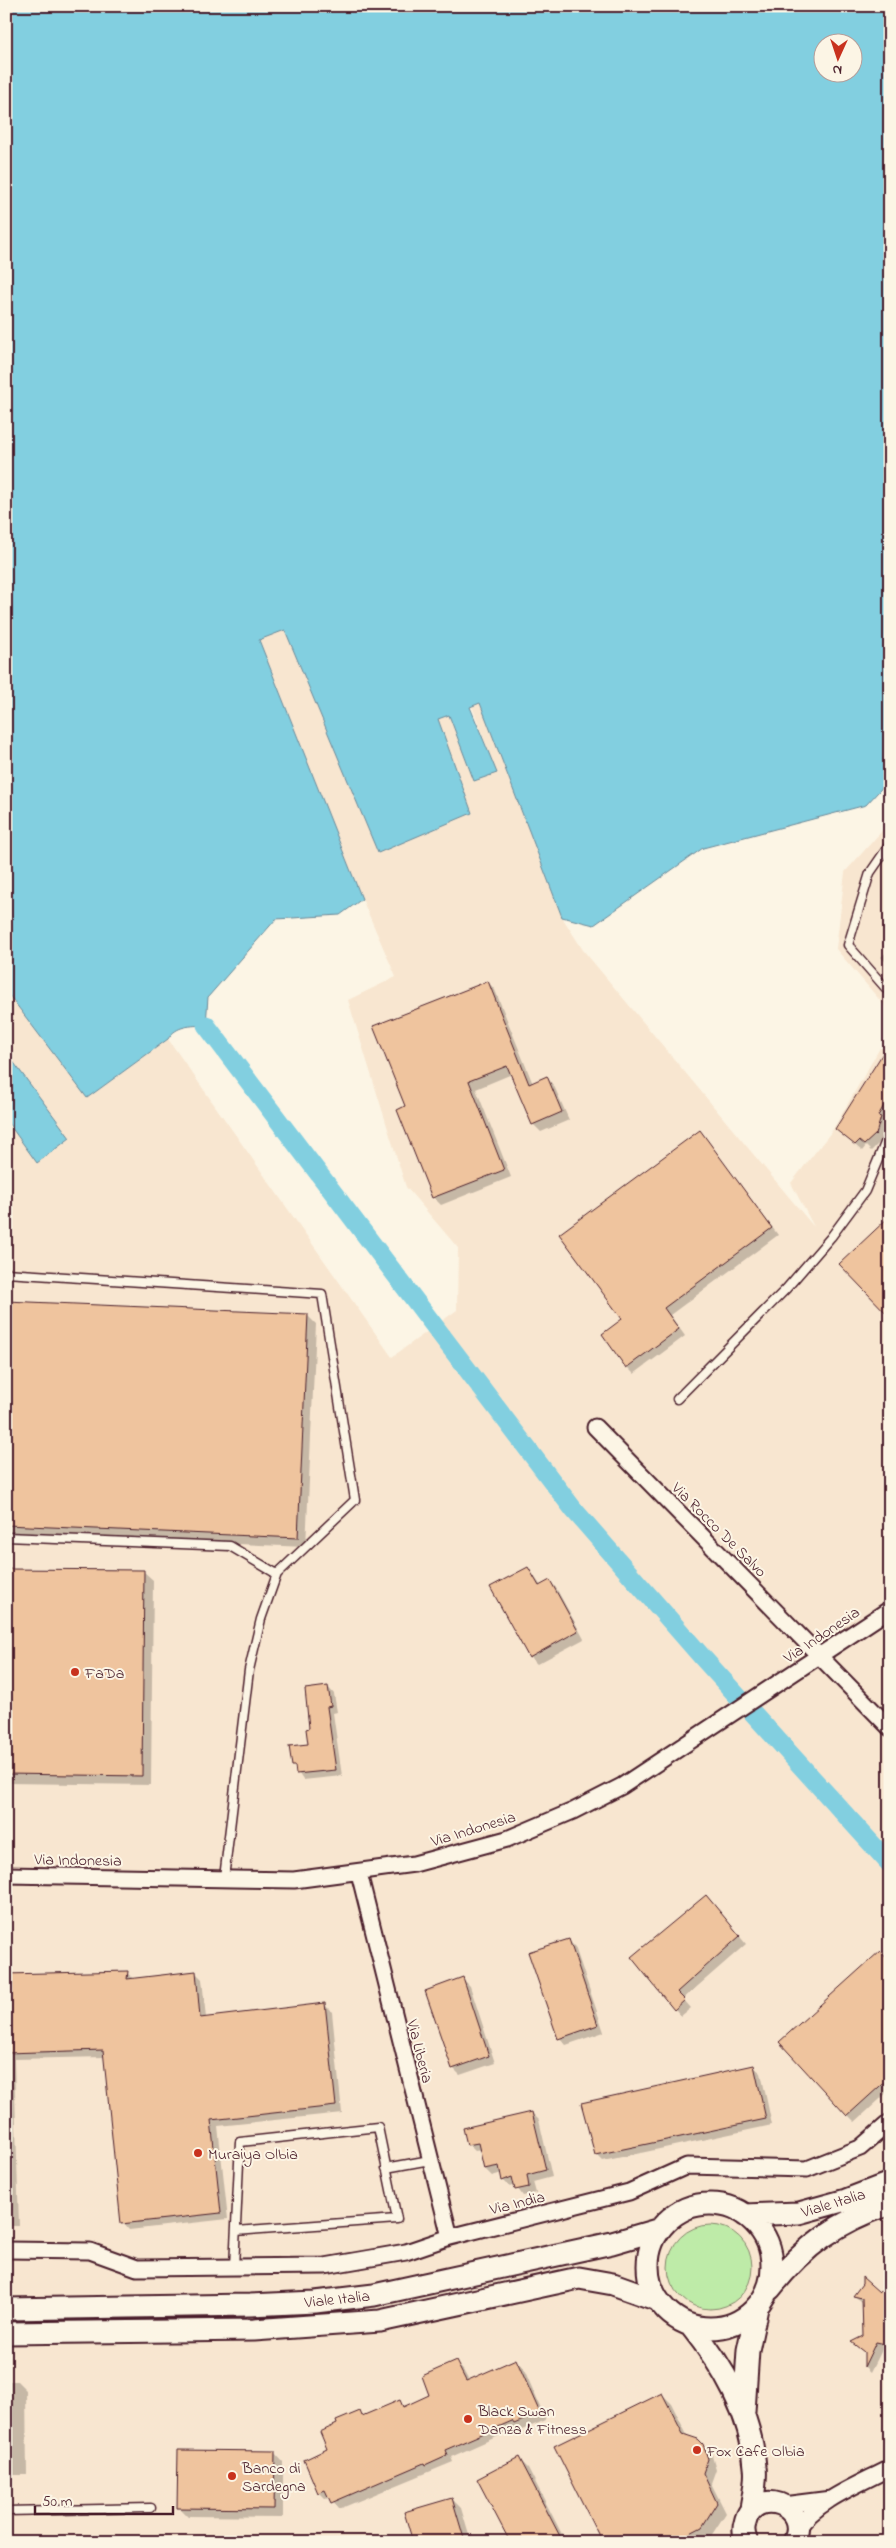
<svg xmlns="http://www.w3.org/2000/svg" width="896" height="2548" viewBox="0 0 896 2548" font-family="'Indie Flower',sans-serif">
  <rect width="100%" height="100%" fill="#fcf5e5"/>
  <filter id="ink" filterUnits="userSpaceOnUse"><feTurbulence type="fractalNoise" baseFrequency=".02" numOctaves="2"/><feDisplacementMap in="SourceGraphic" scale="10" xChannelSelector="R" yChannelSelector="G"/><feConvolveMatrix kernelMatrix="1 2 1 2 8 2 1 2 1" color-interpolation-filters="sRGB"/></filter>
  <g filter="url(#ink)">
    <path fill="#f8e6d0" d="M285,630l93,223 60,-134 11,-4 25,65 22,-7 -24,-67 8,-3 82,214 21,33 231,277 -23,-44 41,-52 48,-83h10v1494h-884v-1395l4,-2 -4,-5v-20l31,42 33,-24 -64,-86v-61l81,107 81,-59 224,318 65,-47 1,-62 -52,-61 -58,-187 48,-23 -34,-78 -103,-259z
      M890,822v190l-54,-63 9,-77z"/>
    <path fill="#beeba8" stroke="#84856a" d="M668 2267a42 42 0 1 1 84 0a42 42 0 1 1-84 0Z"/>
    <path fill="#82cfe0" stroke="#6c8998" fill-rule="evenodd" d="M6,6h884v773l-24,26 -163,43 -109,77 -32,-8 -82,-214 -10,4 27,66 -23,8 -25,-66 -11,4 34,94 -94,40 -93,-223 -26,10 103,259 -22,16 -64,4 -68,78 -2,28c-15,1 -30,0 -38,14l-81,59 -81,-107zM824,42h30v30h-30z
      M6,1052l64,86 -33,25 -31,-43z"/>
    <path fill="#0003" d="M890,949v17l-9,-9z
      M488,982l7,8 38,94 14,-6 7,8 15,34 -28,12 -8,-8 -21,-50 -36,15 35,88 -70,28 -8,-8 -27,-90z
      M890,1060v53l-6,10 3,2 -5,15 -11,11 -5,-5 -4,5 -19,-16z
      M700,1132l78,103 -108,80 15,21 -51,38 -7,-7 -3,-47z
      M6,1302l301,13 9,9 -10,223 -300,-13z
      M528,1568l13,18 9,-5 6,7 28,51 -47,25 -7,-7z
      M6,1570l137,1 10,9 -2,205 -145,-2z
      M328,1687l6,7 3,18 -4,1 9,63 -39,4 -10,-15 16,-20 2,-16z
      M712,1903l34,41 -63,55 8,9 -10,8 -49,-59z
      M568,1940l7,7 29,85 -38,13 -6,-7z
      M890,1963v127l-35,32 -7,-7z
      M195,1972l7,7 4,39 119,-13 7,7 10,101 -124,13 10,93 -99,11 -6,-7 -18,-166 -91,2 5,167h-13v-252l121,-1 7,6z
      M463,1979l7,7 25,77 -35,12 -7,-7z
      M754,2067l7,6 11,52 -169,36 -7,-7z
      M532,2113l7,7 13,57 -19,5 3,11 -13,3 -8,-11 -5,2 -7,-7 -1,-7 -10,3 -7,-7 -4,-19 -6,1 -7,-7z
      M890,2289v60l-7,-1 -12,24 -6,-6v-13l-12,-11 11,-5v-34l-10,-7 25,-2z
      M516,2361l7,6 23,53 -24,10 -3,-3 -68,30 2,5 -114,47 -9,-12 -4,2 -7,-7 9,-42 31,-37 5,4 36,-15 5,5 26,-12 25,-32 7,7 6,11z
      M6,2381h11l9,9 1,85h-21z
      M662,2394l9,9 17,34 9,3 15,15 4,14 -5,14 15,30 -15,23 -11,6h-97z
      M274,2452l9,10v55l-95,-1 -9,-9z
      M519,2459l9,9 38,74h-55z
      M452,2499l9,9 10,34h-61l-1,-5z"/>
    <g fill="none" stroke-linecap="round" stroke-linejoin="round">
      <path stroke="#82cfe0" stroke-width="19" d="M206,1025l368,485 129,148 187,206"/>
    </g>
    <path fill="#efc49e" stroke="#4a1f2b" d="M488,981l41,103 18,-8 15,36 -30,13 -25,-59 -38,15 35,89 -72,28 -35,-88 8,-4 -32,-80z
      M890,1042v53l-12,21 3,1 -5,17 -12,11 -5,-4 -4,4 -20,-16z
      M700,1130l72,98 -108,80 15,21 -53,39 -24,-34 20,-15 -63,-85z
      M890,1216v101l-51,-53z
      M6,1301l302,13 -10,224 -292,-13z
      M528,1567l11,19 11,-6 28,51 -49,27 -39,-71z
      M6,1569l138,1 -2,206 -136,-2z
      M328,1686l3,20 -4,1 9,63 -40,4 -1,-8h-3l-3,-20 19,-2 -2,-15 3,-1 -4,-39z
      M706,1895l34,41 -63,56 8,8 -11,10 -43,-53z
      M569,1939l29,86 -40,14 -30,-87z
      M880,1951l10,11v115l-43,39 -68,-74z
      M128,1971l-1,8 69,-8 4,47 125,-15 11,103 -125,14 10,93 -100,11 -18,-174 -97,3v-79z
      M463,1977l26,79 -37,13 -27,-78z
      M754,2065l12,54 -171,36 -14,-52z
      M532,2112l14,58 -19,5 2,12 -14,3 -3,-13 -10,4 -3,-15 -15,3 -6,-26 -11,2 -4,-17z
      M862,2277l17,15 11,-5v58l-14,-3 -12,25v-15l-13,-10 12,-6 -1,-38 -9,-2 9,-12z
      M516,2359l24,54 -26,11 -2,-3 -67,29 2,5 -22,10 -1,-2 -93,40 -6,-13 -7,3 -14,-33 23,-11 -7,-17 17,-8 -1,-3 24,-10 2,5 38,-16 3,7 26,-12 -7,-19 34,-15 10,20z
      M662,2393l21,41 15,5 5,5 5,15 -5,14 14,30 -15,24 -29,15h-71l-48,-96z
      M178,2450l97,1 -1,58 -97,-1z
      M519,2457l44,85h-53l-33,-63z
      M452,2498l13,44h-52l-9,-30z"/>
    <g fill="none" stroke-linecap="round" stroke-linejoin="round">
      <g stroke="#4a1f2b" stroke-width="11">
        <path id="lane" d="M890,844l-20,29 -22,72 42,48
          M6,1273l316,21 33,206 -78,74 -16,45 -12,51 -25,208
          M677,1399l109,-110 45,-52 34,-46 25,-60
          M6,1537l224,9 47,28
          M386,2168l44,-8
          M234,2267l6,-125 138,-15 19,92 -161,12
          M6,2511l145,-3"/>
      </g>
      <g stroke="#4a1f2b" stroke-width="19">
        <path id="street" d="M595,1427l295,301
          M359,1873l91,364
          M6,1875l288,5 120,-16 93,-25 66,-28 49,-25 268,-177
          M6,2250l84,1 47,17 188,-2 81,-14 44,-15 179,-45 58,-26 120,3 53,-21 30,-26
          M783,2505l48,-6
          M798,2529c17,-28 64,-46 92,-61"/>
      </g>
      <g stroke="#4a1f2b" stroke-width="25">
        <path id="secondary" d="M648 2266a62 62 0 1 1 124 0a62 62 0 1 1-124 0Z
          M745,2215l54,-2 47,-13 44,-17
          M770,2289c35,-44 67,-67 120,-85
          M6,2309l244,-4 65,-3 59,-7 238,-52 48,-14
          M690,2325c33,41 61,88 65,142 2,13 -2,29 -4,42
          M6,2333l248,-3 126,-9 199,-43 34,6 45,16
          M744,2412l4,-62 9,-42
          M747,2542c-3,-6 -4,-13 -2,-19 8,-38 67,-19 49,19"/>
      </g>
      <use href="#lane" stroke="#fcf5e5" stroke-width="8"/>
      <use href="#street" stroke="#fcf5e5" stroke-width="15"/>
      <use href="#secondary" stroke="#fcf5e5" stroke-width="21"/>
    </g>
  </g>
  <g fill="#c8321e" stroke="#fcf5e5" stroke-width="2">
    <circle cx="75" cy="1672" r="5"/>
    <circle cx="198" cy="2153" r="5"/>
    <circle cx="468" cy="2419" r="5"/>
    <circle cx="697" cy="2450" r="5"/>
    <circle cx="232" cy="2476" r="5"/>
  </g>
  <g text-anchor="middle" stroke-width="4" stroke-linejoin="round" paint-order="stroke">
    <g font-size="16" fill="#4a1f2b" stroke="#fcf5e5">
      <text transform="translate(720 1529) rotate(45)" y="6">Via Rocco De Salvo</text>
      <text transform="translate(821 1634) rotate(-34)" y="6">Via Indonesia</text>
      <text transform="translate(473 1828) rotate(-17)" y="6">Via Indonesia</text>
      <text transform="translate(78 1859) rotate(1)" y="6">Via Indonesia</text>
      <text transform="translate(421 2051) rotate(76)" y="6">Via Liberia</text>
      <text transform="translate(517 2202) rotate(-14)" y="6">Via India</text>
      <text transform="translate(833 2202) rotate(-17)" y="6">Viale Italia</text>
      <text transform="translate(337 2298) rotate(-6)" y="6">Viale Italia</text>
    </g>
    <g font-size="16" fill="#4a1f2b" stroke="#fcf5e5" text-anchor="start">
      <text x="85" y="1678">FaDa</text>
      <text x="208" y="2159">Muraiya Olbia</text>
      <text x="478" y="2416">Black Swan<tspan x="478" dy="18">Danza &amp; Fitness</tspan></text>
      <text x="707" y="2456">Fox Cafe Olbia</text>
      <text x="242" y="2473">Banco di<tspan x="242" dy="18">Sardegna</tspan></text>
    </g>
  </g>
  <rect width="896" height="2548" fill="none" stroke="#fcf5e5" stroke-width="25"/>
  <rect x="12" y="12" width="871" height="2523" fill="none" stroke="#4a1f2b" stroke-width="2" filter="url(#ink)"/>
  <g transform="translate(838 58) rotate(183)"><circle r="24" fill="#fcf5e5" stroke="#b59f9b"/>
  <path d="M0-4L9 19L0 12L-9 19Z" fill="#c8321e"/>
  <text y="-8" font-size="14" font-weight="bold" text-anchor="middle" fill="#4a1f2b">N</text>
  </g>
  <path d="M35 2506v8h138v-8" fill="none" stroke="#4a1f2b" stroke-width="2.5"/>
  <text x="42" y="2506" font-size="15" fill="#4a1f2b" stroke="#fcf5e5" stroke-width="4" paint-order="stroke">50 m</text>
</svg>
